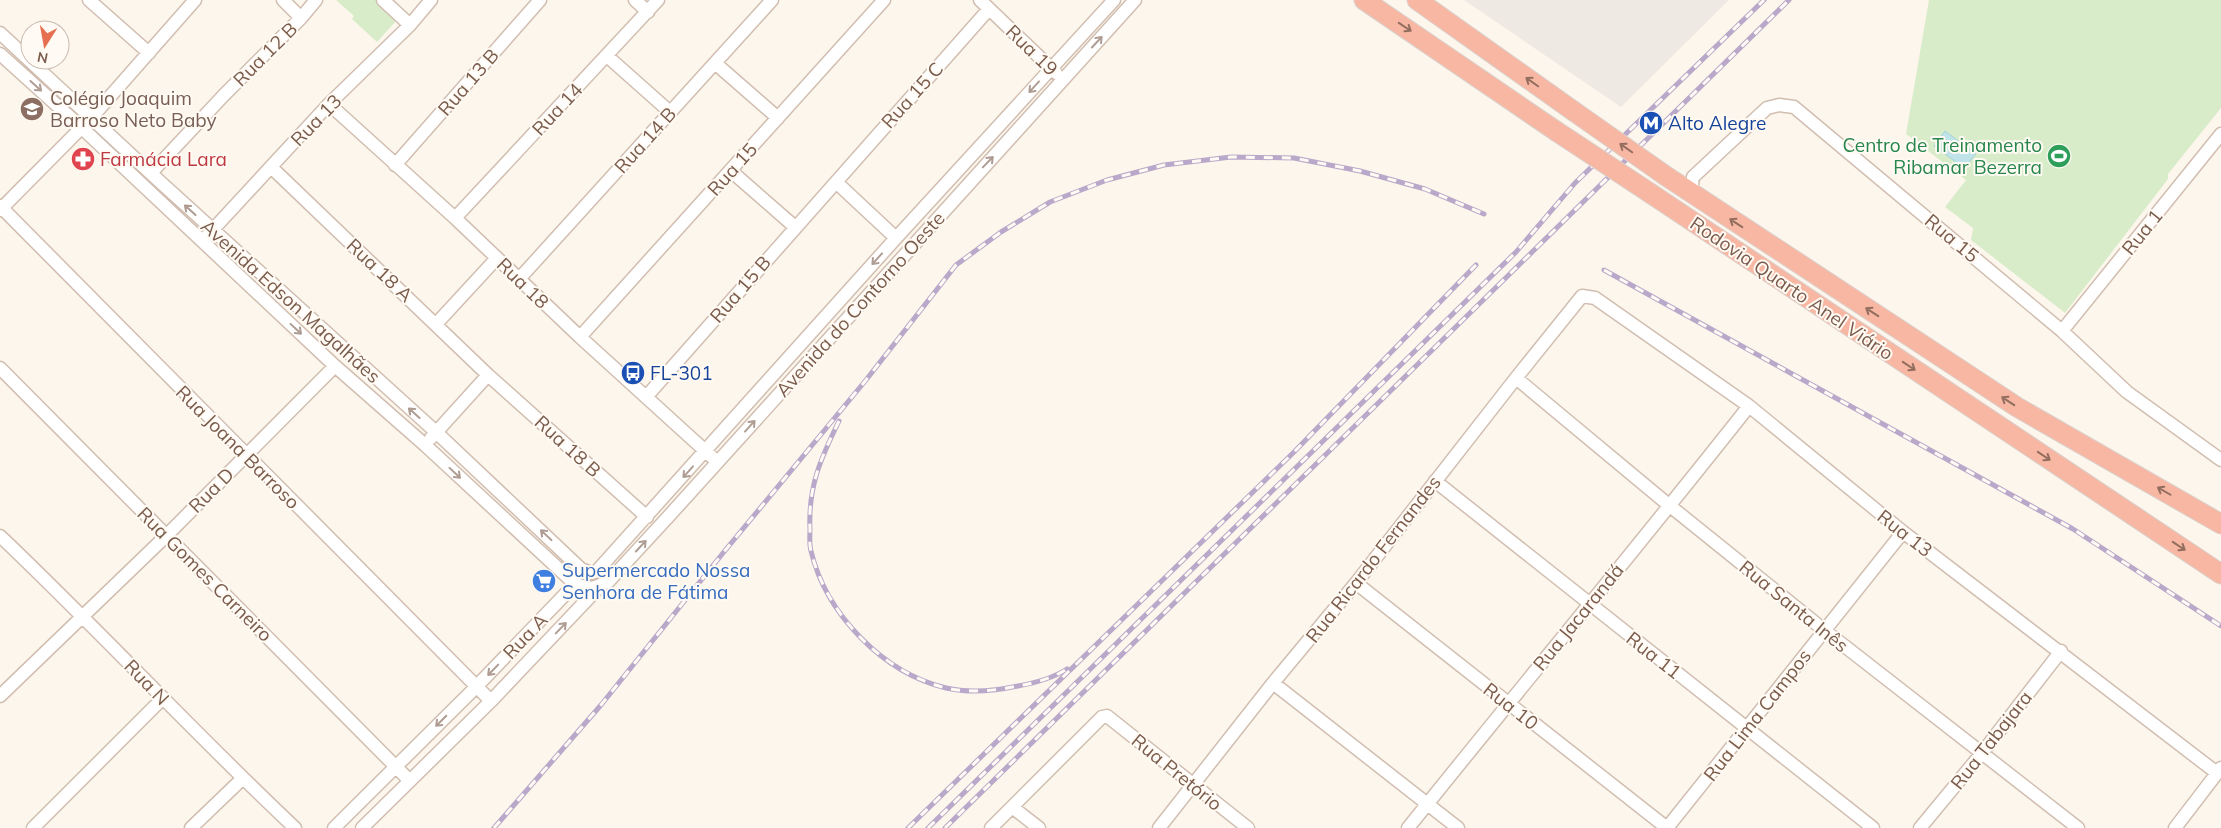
<svg xmlns="http://www.w3.org/2000/svg" width="2221" height="828" viewBox="0 0 2221 828" font-family="Mulish,sans-serif">
  <rect width="100%" height="100%" fill="#fdf6ec"/>
  <path fill="#efe9e4" d="M1464,0h265l-108,107z"/>
  <path fill="#d8ecc9" d="M336,0h42l20,19 -21,23 -25,-23 2,-3z
    M1929,0h292v108l-53,66v5l-103,134 -94,-73 2,-12 -28,-21 21,-27 -60,-46z"/>
  <path fill="#bfe3e8" stroke="#a5d3da" d="M1945,131l31,23 -12,14 -30,-22z"/>
  <g fill="none" stroke-linecap="round" stroke-linejoin="round">
    <g stroke="#d1beb0" stroke-width="15">
      <path id="minor" d="M89,0l60,53
        M283,0l18,18
        M383,0l27,25
        M635,0l13,12
        M980,0l76,73
        M0,33l157,146 279,253 145,137 10,4 6,-2 299,-333 218,-238
        M0,54l82,74 253,238 90,79 150,139 17,4 16,-6 60,-65 467,-517
        M607,56l63,56
        M715,63l63,55
        M329,104l126,114 125,119 132,120
        M395,165l145,-165
        M271,167l217,208 159,142
        M731,171l64,56
        M151,173l73,-78 77,-77 15,-18
        M836,182l60,56
        M1691,193l2,-16 74,-69 12,-3 15,2 268,224 65,61 94,68
        M0,206l491,495
        M0,210l92,-93 103,-117
        M455,218l203,-218
        M207,236l122,-132 81,-79 21,-25
        M519,279l253,-279
        M437,323l60,-65
        M2062,331l159,-197
        M580,337l304,-337
        M0,368l410,413
        M1516,378l154,128 154,124 254,198
        M646,397l343,-388
        M431,438l57,-63
        M1435,481l438,347
        M0,536c100,95 194,197 295,292
        M1356,583l311,245 236,-296
        M1273,683l185,145
        M0,696l167,-161 168,-169
        M1012,807l27,21
        M33,828l130,-130
        M191,828l51,-49
        M334,828l142,-141 99,-103
        M362,828l129,-127 110,-116
        M991,828l111,-111 5,-1 141,112
        M1159,828l114,-145 83,-100 160,-205 66,-82 13,2 154,108 154,126 314,241
        M1408,828c113,-141 229,-280 341,-422
        M1920,828l62,-75 79,-102
        M2175,828l46,-60"/>
    </g>
    <g stroke="#dad1cd" stroke-width="21">
      <path id="highway" d="M1364,0l192,131
        M1417,0l155,110
        M1666,176l351,231 204,117
        M1650,193l571,381"/>
    </g>
    <use href="#minor" stroke="#fff" stroke-width="12"/>
    <use href="#highway" stroke="#f7b7a3" stroke-width="19"/>
    <g stroke="#b9a8c9" stroke-width="5">
      <path id="rail" d="M1604,270l469,259 148,97
        M839,421c-18,37 -31,65 -29,108 0,7 -1,15 1,22 15,63 72,122 135,137 22,5 49,3 72,-2 17,-3 35,-8 49,-17
        M494,828l107,-123 122,-152 143,-173 90,-115 45,-33 49,-30 57,-22 57,-15 67,-8 63,1 66,13 65,18 59,25
        M908,828l386,-376 182,-187
        M928,828l588,-576 59,-69 189,-183
        M945,828l844,-828"/>
    </g>
    <use href="#rail" stroke="#fffaf3" stroke-width="3" stroke-dasharray="9" stroke-linecap="butt"/>
    <g stroke="#dad1cd" stroke-width="21" stroke-linecap="butt">
      <path id="highway-bridge" d="M1572,110l94,66
        M1556,131l94,62"/>
    </g>
    <use href="#highway-bridge" stroke="#f7b7a3" stroke-width="19"/>
  </g>
  <defs><path id="oneway-shaft" d="M-6 0H5M1.5-3L5.5 0L1.5 3" fill="none" stroke-width="1.6" stroke-linecap="round" stroke-linejoin="round" transform="scale(1.25)"/></defs>
  <g stroke="#936e5e">
    <use href="#oneway-shaft" transform="translate(1405 27) rotate(34)"/>
    <use href="#oneway-shaft" transform="translate(1532 82) rotate(-145)"/>
    <use href="#oneway-shaft" transform="translate(1626 148) rotate(-145)"/>
    <use href="#oneway-shaft" transform="translate(1736 223) rotate(-147)"/>
    <use href="#oneway-shaft" transform="translate(1872 312) rotate(-147)"/>
    <use href="#oneway-shaft" transform="translate(1909 366) rotate(34)"/>
    <use href="#oneway-shaft" transform="translate(2008 401) rotate(-147)"/>
    <use href="#oneway-shaft" transform="translate(2044 456) rotate(34)"/>
    <use href="#oneway-shaft" transform="translate(2164 491) rotate(-150)"/>
    <use href="#oneway-shaft" transform="translate(2179 546) rotate(34)"/>
  </g>
  <g stroke="#af9d94">
    <use href="#oneway-shaft" transform="translate(1097 42) rotate(-47)"/>
    <use href="#oneway-shaft" transform="translate(36 86) rotate(42)"/>
    <use href="#oneway-shaft" transform="translate(1034 87) rotate(132)"/>
    <use href="#oneway-shaft" transform="translate(988 162) rotate(-46)"/>
    <use href="#oneway-shaft" transform="translate(190 210) rotate(-138)"/>
    <use href="#oneway-shaft" transform="translate(877 259) rotate(132)"/>
    <use href="#oneway-shaft" transform="translate(296 329) rotate(43)"/>
    <use href="#oneway-shaft" transform="translate(414 413) rotate(-138)"/>
    <use href="#oneway-shaft" transform="translate(750 426) rotate(-48)"/>
    <use href="#oneway-shaft" transform="translate(688 472) rotate(132)"/>
    <use href="#oneway-shaft" transform="translate(455 473) rotate(43)"/>
    <use href="#oneway-shaft" transform="translate(546 535) rotate(-137)"/>
    <use href="#oneway-shaft" transform="translate(641 546) rotate(-47)"/>
    <use href="#oneway-shaft" transform="translate(561 628) rotate(-46)"/>
    <use href="#oneway-shaft" transform="translate(493 670) rotate(134)"/>
    <use href="#oneway-shaft" transform="translate(441 721) rotate(135)"/>
  </g>
  <defs>
    <g id="school-disc" transform="scale(1.25)"><circle r="9.5" fill="#8d6e63" stroke="#fffaf3"/><path d="M0-5L7-2L0 1L-7-2ZM-4 1L0 2.5L4 1V4Q0 6-4 4Z" fill="#fff"/></g>
    <g id="metro-disc" transform="scale(1.25)"><circle r="9.5" fill="#1a4fb4" stroke="#fffaf3"/><path d="M-5.5 5V-5H-3L0 0L3-5H5.5V5H3V-.5L0 4L-3-.5V5Z" fill="#fff"/></g>
    <g id="stadium-disc" transform="scale(1.25)"><circle r="9.5" fill="#2e9e5b" stroke="#fffaf3"/><path d="M0-5a6.5 5 0 1 0 0 10a6.5 5 0 1 0 0-10ZM-3.5-1.8h7v3.6h-7Z" fill="#fff"/></g>
    <g id="pharmacy-disc" transform="scale(1.25)"><circle r="9.5" fill="#e0444e" stroke="#fffaf3"/><path d="M-2-6h4v4h4v4h-4v4h-4v-4h-4v-4h4Z" fill="#fff"/></g>
    <g id="bus-disc" transform="scale(1.25)"><circle r="9.5" fill="#1a4fb4" stroke="#fffaf3"/><path d="M-5-6H5V4H4V6H2V4H-2V6H-4V4H-5ZM-3.5-4V0h7V-4ZM-3.5 1.2v1.5H-2V1.2ZM2 1.2v1.5H3.5V1.2Z" fill="#fff"/></g>
    <g id="supermarket-disc" transform="scale(1.25)"><circle r="9.5" fill="#3f7fe0" stroke="#fffaf3"/><path d="M-6-5.5h2.5l.6 2H6L4.5 2H-2.5L-4.4-4H-6ZM-1.5 3.2a1.3 1.3 0 1 0 .1 0ZM3 3.2a1.3 1.3 0 1 0 .1 0Z" fill="#fff"/></g>
  </defs>
  <g fill-rule="evenodd">
    <use href="#school-disc" x="32" y="109"/>
    <use href="#metro-disc" x="1651" y="123"/>
    <use href="#stadium-disc" x="2059" y="156"/>
    <use href="#pharmacy-disc" x="83" y="159"/>
    <use href="#bus-disc" x="633" y="373"/>
    <use href="#supermarket-disc" x="544" y="581"/>
  </g>
  <g text-anchor="middle" stroke-width="4" stroke-linejoin="round" paint-order="stroke">
    <g font-size="19" fill="#7a5c4d" stroke="#fffaf3">
      <text transform="translate(1032 50) rotate(44)" y="7">Rua 19</text>
      <text transform="translate(265 54) rotate(-45)" y="7">Rua 12 B</text>
      <text transform="translate(468 82) rotate(-49)" y="7">Rua 13 B</text>
      <text transform="translate(912 95) rotate(-48)" y="7">Rua 15 C</text>
      <text transform="translate(557 109) rotate(-47)" y="7">Rua 14</text>
      <text transform="translate(316 120) rotate(-46)" y="7">Rua 13</text>
      <text transform="translate(645 140) rotate(-48)" y="7">Rua 14 B</text>
      <text transform="translate(732 169) rotate(-48)" y="7">Rua 15</text>
      <text transform="translate(2142 232) rotate(-51)" y="7">Rua 1</text>
      <text transform="translate(1952 238) rotate(40)" y="7">Rua 15</text>
      <text transform="translate(380 270) rotate(43)" y="7">Rua 18 A</text>
      <text transform="translate(523 283) rotate(44)" y="7">Rua 18</text>
      <text transform="translate(1792 288) rotate(34)" y="7">Rodovia Quarto Anel Viário</text>
      <text transform="translate(740 289) rotate(-49)" y="7">Rua 15 B</text>
      <text transform="translate(291 301) rotate(42)" y="7">Avenida Edson Magalhães</text>
      <text transform="translate(860 304) rotate(-48)" y="7">Avenida do Contorno Oeste</text>
      <text transform="translate(568 446) rotate(42)" y="7">Rua 18 B</text>
      <text transform="translate(238 447) rotate(45)" y="7">Rua Joana Barroso</text>
      <text transform="translate(211 490) rotate(-45)" y="7">Rua D</text>
      <text transform="translate(1905 533) rotate(38)" y="7">Rua 13</text>
      <text transform="translate(1373 559) rotate(-52)" y="7">Rua Ricardo Fernandes</text>
      <text transform="translate(205 574) rotate(45)" y="7">Rua Gomes Carneiro</text>
      <text transform="translate(1794 606) rotate(39)" y="7">Rua Santa Inês</text>
      <text transform="translate(1578 617) rotate(-51)" y="7">Rua Jacarandá</text>
      <text transform="translate(525 636) rotate(-46)" y="7">Rua A</text>
      <text transform="translate(1654 655) rotate(38)" y="7">Rua 11</text>
      <text transform="translate(147 682) rotate(46)" y="7">Rua N</text>
      <text transform="translate(1511 706) rotate(38)" y="7">Rua 10</text>
      <text transform="translate(1757 715) rotate(-52)" y="7">Rua Lima Campos</text>
      <text transform="translate(1991 740) rotate(-52)" y="7">Rua Tabajara</text>
      <text transform="translate(1177 772) rotate(39)" y="7">Rua Pretório</text>
    </g>
    <g font-size="19" fill="#785e54" stroke="#fffaf3" text-anchor="start">
      <text x="50" y="105">Colégio Joaquim<tspan x="50" dy="22">Barroso Neto Baby</tspan></text>
    </g>
    <g font-size="19" fill="#164399" stroke="#fffaf3" text-anchor="start">
      <text x="1668" y="130">Alto Alegre</text>
      <text x="650" y="380">FL-301</text>
    </g>
    <g font-size="19" fill="#27864d" stroke="#fffaf3" text-anchor="end">
      <text x="2042" y="152">Centro de Treinamento<tspan x="2042" dy="22">Ribamar Bezerra</tspan></text>
    </g>
    <g font-size="19" fill="#be3a42" stroke="#fffaf3" text-anchor="start">
      <text x="100" y="166">Farmácia Lara</text>
    </g>
    <g font-size="19" fill="#366cbe" stroke="#fffaf3" text-anchor="start">
      <text x="562" y="577">Supermercado Nossa<tspan x="562" dy="22">Senhora de Fátima</tspan></text>
    </g>
  </g>
  <g transform="translate(45 45) rotate(191)"><circle r="24" fill="#fffaf3" stroke="#cabbb1"/>
  <path d="M0-4L9 19L0 12L-9 19Z" fill="#e76f51"/>
  <text y="-8" font-size="14" font-weight="bold" text-anchor="middle" fill="#7a5c4d">N</text>
  </g>
</svg>
